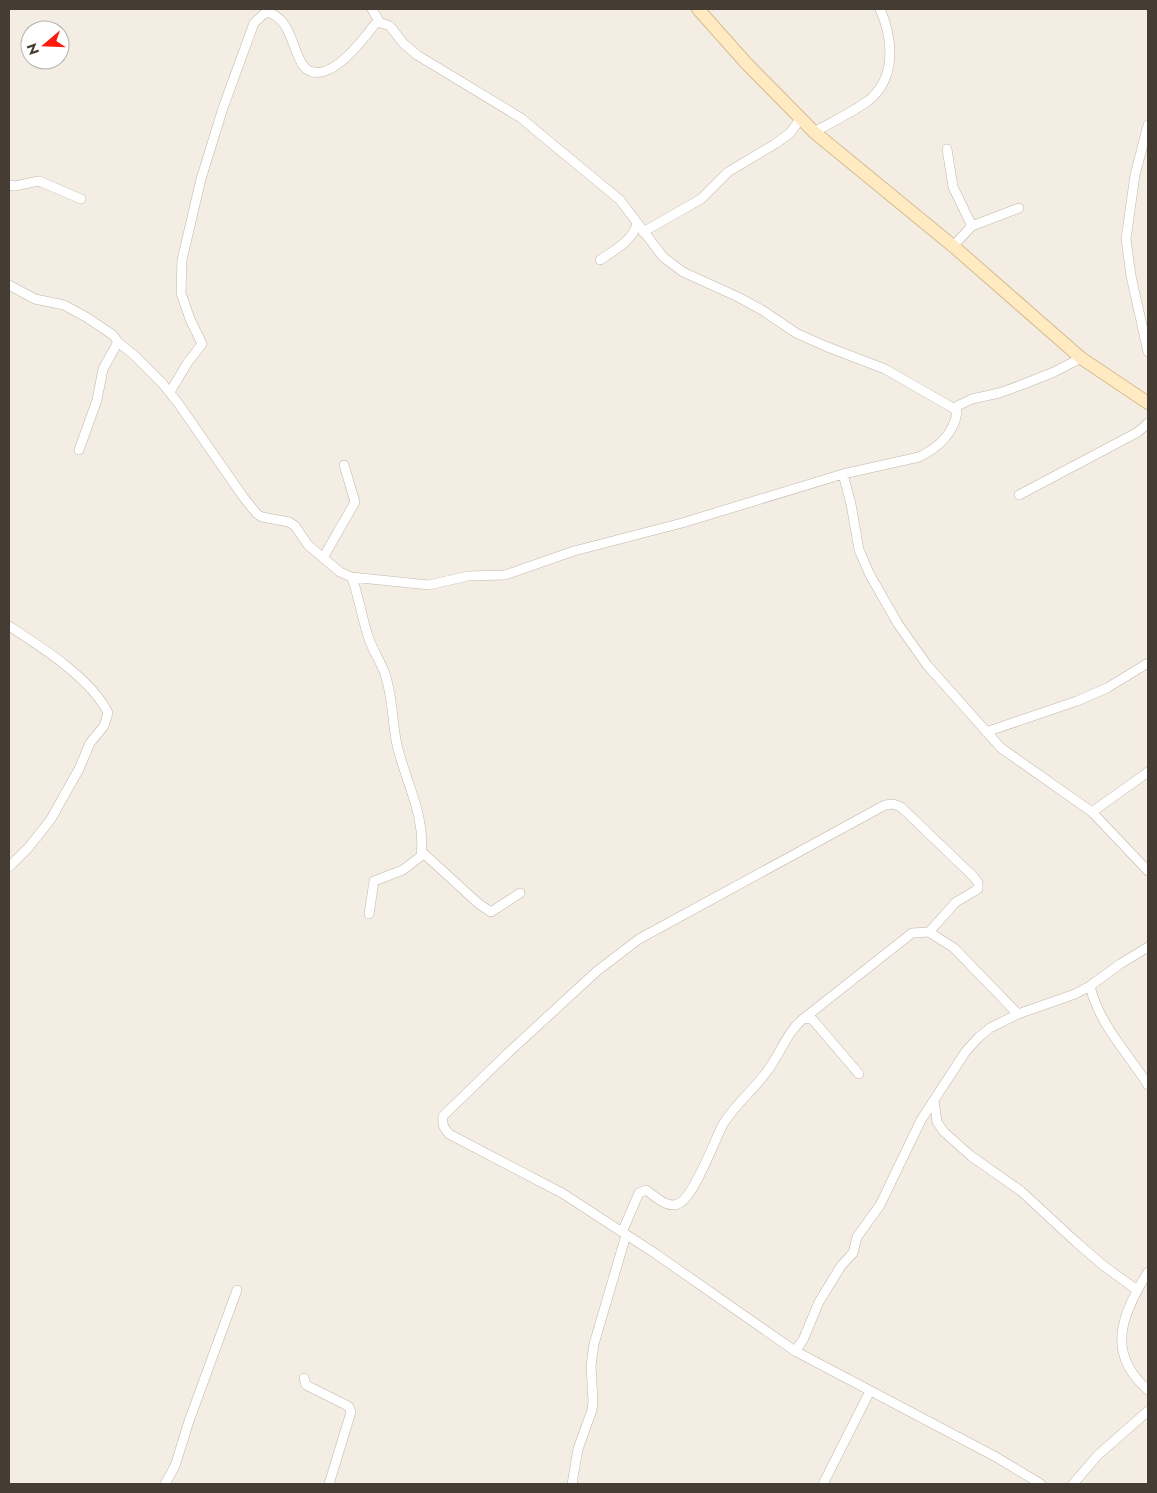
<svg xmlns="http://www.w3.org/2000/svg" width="1157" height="1493" viewBox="0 0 1157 1493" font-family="Jost,sans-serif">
  <rect width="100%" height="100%" fill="#f3ede4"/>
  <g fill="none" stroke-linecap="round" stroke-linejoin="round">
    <g stroke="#c2b6a9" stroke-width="10">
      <path id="street" d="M372,9l8,14
        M1148,125l-13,50 -9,64 5,37 17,76
        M814,132c18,-10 37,-19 54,-31 29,-23 25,-62 12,-92
        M947,149l6,38 19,39 -19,20
        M9,185l6,1 24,-5 42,18
        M972,226l47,-18
        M643,232l58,-33 27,-27 47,-28 15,-11 11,-15
        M600,260c12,-8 35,-21 37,-37
        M9,285l26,14 29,6 22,12 27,18 5,7 17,14 27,27 16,20 66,95 13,16 5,3 27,5 6,4 13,19 32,27 11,5 78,8 39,-9 37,-1 69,-24 108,-28 161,-49 76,-17c19,-9 35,-24 38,-45l-4,-4
        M170,392l18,-30 14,-18 -12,-25 -9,-26 1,-33 19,-81 22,-71 31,-85 12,-11c36,7 22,71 59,59 16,-5 32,-24 43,-38 3,-4 5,-8 10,-11l12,4 13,17 14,12 104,63 30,25 69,57 43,57 20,15 55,25 24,13 34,23 29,13 60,23 68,39 19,-9 27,-6 25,-9 30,-12 27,-14
        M79,450l18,-50 6,-31 15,-27
        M843,474l8,30 8,46 11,25 28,49 29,41 74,83 91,64 56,59
        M1019,495l119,-63 10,-9
        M323,558l32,-56 -11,-37
        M351,577c5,9 5,16 8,25 3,13 6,25 10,37 4,12 12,23 16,35 8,23 7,48 12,71 9,38 29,71 24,111l-18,14 -29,11 -5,33
        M9,626c31,20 83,53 99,87l-4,13 -14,17 -11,26 -28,50 -22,28 -20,20
        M986,732l91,-31 30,-13 41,-25
        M1092,812l56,-40
        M421,851l58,53 12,8 29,-19
        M1090,986c9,38 37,66 58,99
        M1018,1014l-64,-66 -25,-16 27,-30 22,-13v-6l-4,-6 -73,-70 -8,-3 -8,1 -246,134 -42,32 -89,82 -65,63c-1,9 1,12 6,18l113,59 94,61 139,97 201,106 45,27
        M803,1019l109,-86 17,-1
        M934,1100l3,22 7,10 27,24 50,35 55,51 28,24 33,24
        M622,1232l17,-39 7,-3c9,6 22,20 34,13 14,-8 34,-60 42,-77 12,-21 32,-36 46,-56 12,-16 19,-38 35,-51l5,-1 5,2 46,54
        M1148,1272c-26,42 -43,81 0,118
        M795,1351l8,-11 16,-38 22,-36 12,-13 4,-16 23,-32 41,-85 45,-69 13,-14 11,-9 28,-14 57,-20 15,-8 30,-22 28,-17
        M304,1378l2,7 40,20 3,2 2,5 -22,72
        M165,1484l10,-18 14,-45 48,-131
        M572,1484l6,-35 14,-39 1,-9 -2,-35 3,-22 32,-109
        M823,1484l47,-93
        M1073,1484l25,-29 50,-44"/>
    </g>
    <g stroke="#d5bd90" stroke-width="14">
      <path id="secondary" d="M698,9l48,54 68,69 139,114 128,112 67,45"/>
    </g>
    <use href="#street" stroke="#fff" stroke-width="9"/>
    <use href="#secondary" stroke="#ffeac2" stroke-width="12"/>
  </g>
  <rect width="1157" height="1493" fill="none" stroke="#453c33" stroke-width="20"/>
  <g transform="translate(45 45) rotate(251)"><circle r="24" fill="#ffffff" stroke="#b5b1ad"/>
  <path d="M0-4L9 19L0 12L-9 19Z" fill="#ff1b0f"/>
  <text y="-8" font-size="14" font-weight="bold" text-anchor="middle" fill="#453c33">N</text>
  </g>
</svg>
